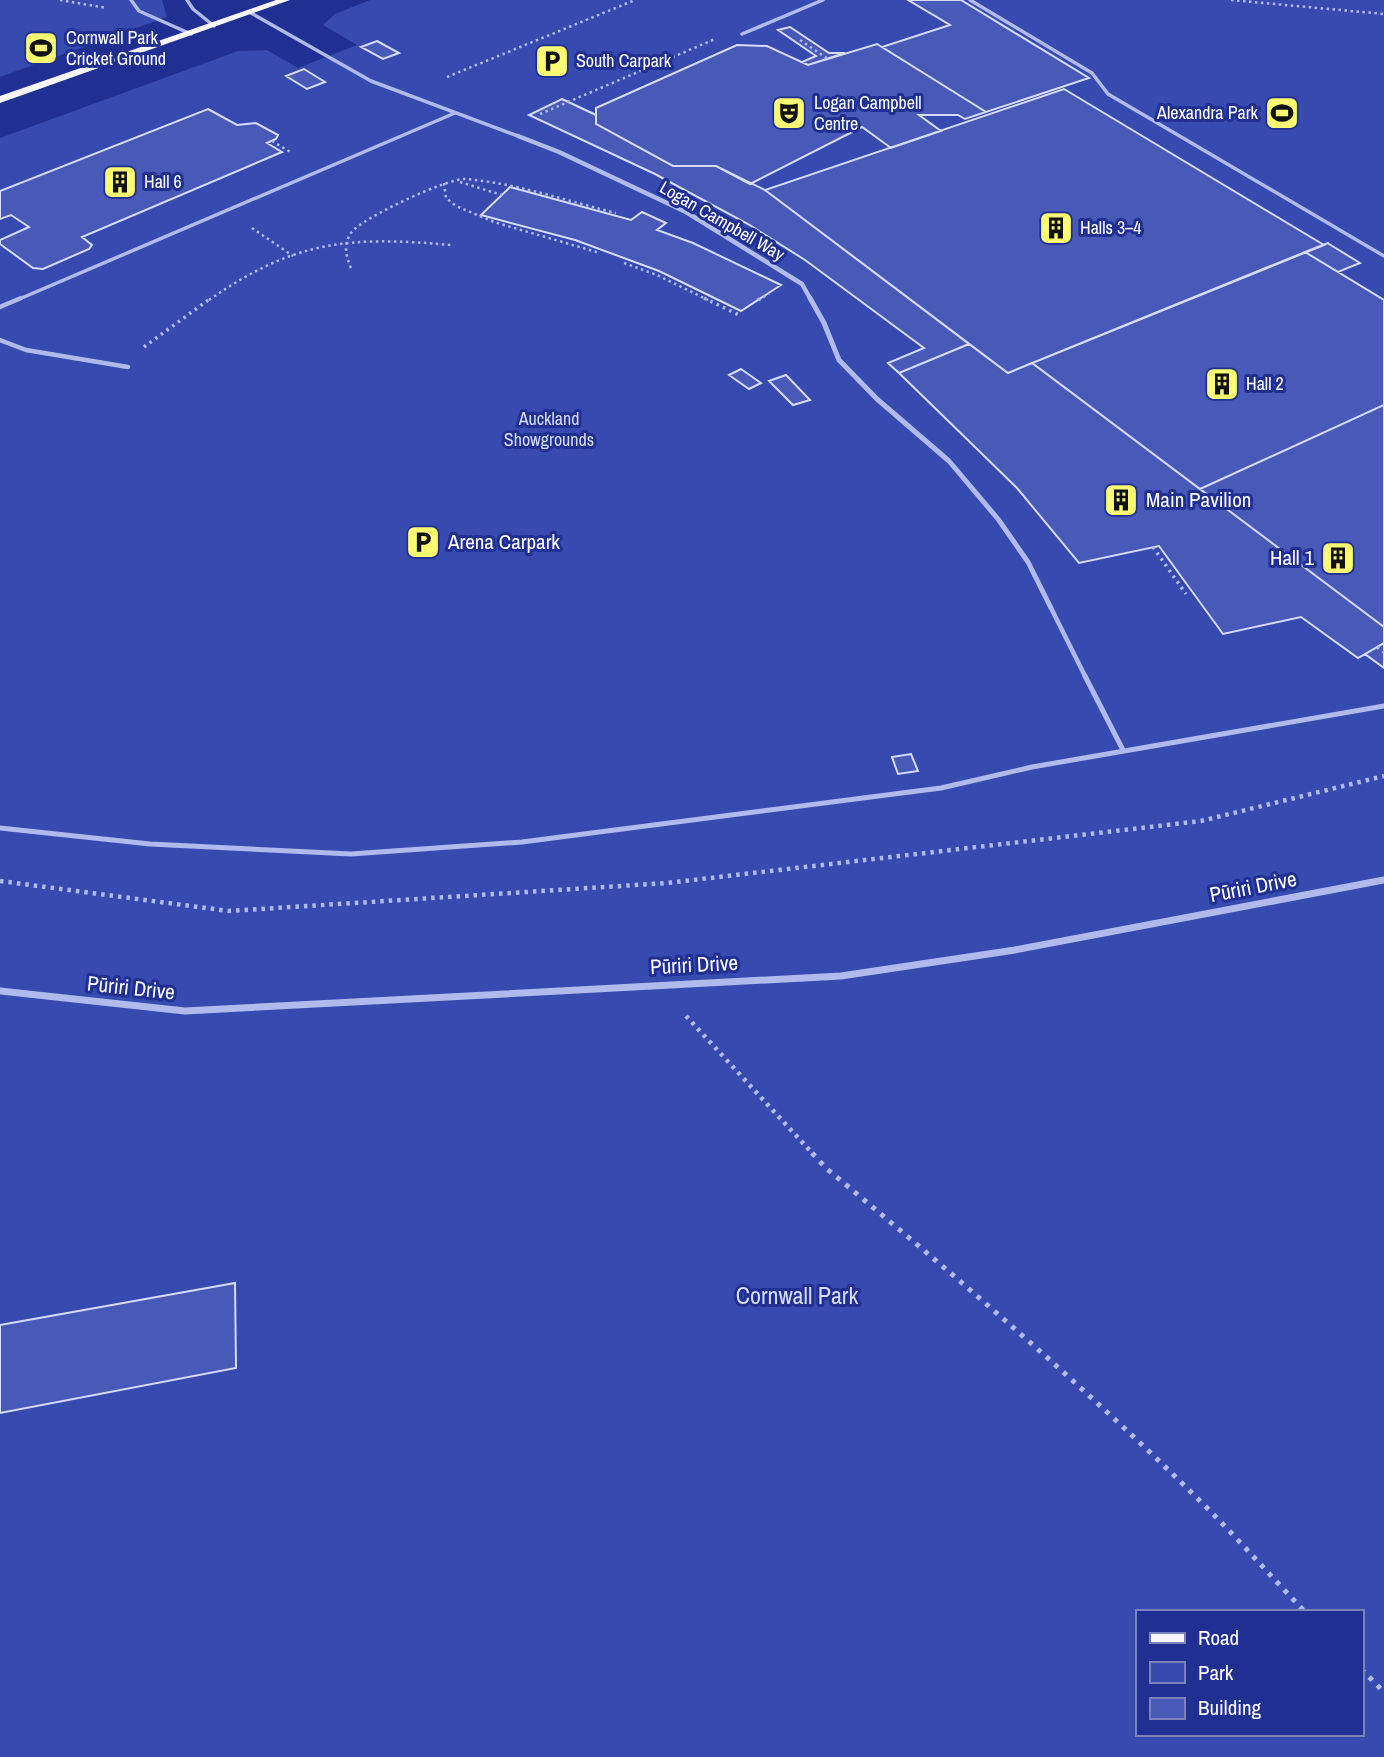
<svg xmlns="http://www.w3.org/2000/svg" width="1384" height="1757" viewBox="0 0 1384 1757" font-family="'Archivo Narrow',sans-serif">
  <rect width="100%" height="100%" fill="#202f91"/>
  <path fill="#374aaf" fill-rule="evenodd" d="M0,0h162l5,17 -167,60z
    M370,0h1014v1757h-1384v-1619l238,-87 29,-1 31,18 59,-23 -34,-20 12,-11zM1137,1612h224v122h-224z"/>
  <path fill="#4859b8" stroke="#d6dbf9" stroke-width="2" d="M908,0h53l128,78 -103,34 -104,-65 68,-22z
    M790,27l39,26h16l-37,12 -6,-3 14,-6 -38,-26z
    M377,41l22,12 -16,6 -22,-12z
    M877,44l109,68 -21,7 -7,-4h-39l22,16 -50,17 -29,-21 -112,57 -34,-18h-43l-77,-42v-16l141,-63 30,1 41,19z
    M304,69l21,13 -18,7 -21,-13z
    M1064,89l260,156 -316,128 -243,-183z
    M562,99l34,16v9l77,42h43l49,24 204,154 -70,29 -11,-10 36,-15 -119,-88 -57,-36 -93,-50 -126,-59z
    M208,109l29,16 19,-2 22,12 -2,4 -9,4 15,9 -200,85 10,8 -3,4 -46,20 -10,-1 -33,-24v-4l29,-13 -18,-12 -11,4v-28z
    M510,187l121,33 11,-8 24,11 -9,7 36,13 88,42 -40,26 -82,-40 -84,-31 -94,-25z
    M1328,243l1,1 31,19 -22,9 -33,-20z
    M1305,252l79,48v105l-184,84 -168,-126z
    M969,344l39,29 24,-10 352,264v16l-26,15 -57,-41 -78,17 -64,-88 -80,17 -62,-75 -118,-115z
    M741,369l20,14 -12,6 -20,-14z
    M786,375l24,25 -17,5 -24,-24z
    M1384,405v222l-184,-138z
    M1384,643v25l-19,-14z
    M911,754l7,17 -20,3 -6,-17z
    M235,1283l1,85 -236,45v-88z"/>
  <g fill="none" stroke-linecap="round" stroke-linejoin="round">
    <path stroke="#b0baed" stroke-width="2.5" stroke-dasharray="2.5 3.5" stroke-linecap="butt" d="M60,0l47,8
      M1231,0l153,14
      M800,40l28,19
      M447,77l188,-77
      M540,114l175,-75
      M272,141l20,12
      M460,182l42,13
      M444,183l2,15 10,8 38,16 106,31
      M252,228l41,28
      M624,263l33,12 51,25
      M351,268c-5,-12 -8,-23 0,-35 10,-15 97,-55 114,-54 51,4 102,22 151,34
      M209,300c86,-60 140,-64 242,-55
      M758,300l11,-6"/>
    <path stroke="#b0baed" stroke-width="3.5" stroke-dasharray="2.5 4.5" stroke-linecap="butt" d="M704,298l37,18
      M758,300l3,-2
      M144,347l67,-49
      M1153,547l33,47
      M1377,647l7,5"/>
    <path stroke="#b0baed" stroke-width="4.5" stroke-dasharray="3.5 5" stroke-linecap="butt" d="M0,881l229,30 438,-28 534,-62 183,-45
      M686,1016l128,139"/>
    <path stroke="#b0baed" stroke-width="5" stroke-dasharray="4.5 7" stroke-linecap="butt" d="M812,1153l15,16c125,104 249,210 365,324 39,38 75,79 113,119
      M1361,1669l23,23"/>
    <path stroke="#b0baed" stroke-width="3.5" d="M131,0l8,11 52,23
      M187,0l6,9 21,17
      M970,0l122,73 16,21 276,162
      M251,13l120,68 147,55
      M742,34l81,-34
      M17,300l438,-187"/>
    <path stroke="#b0baed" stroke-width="4.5" d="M0,307l21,-9
      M0,340l26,10 102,17
      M1051,608l35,70"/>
    <path stroke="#b0baed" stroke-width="5" d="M1085,676l38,74
      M0,828l150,16 201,10 171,-12 419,-54 91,-21 352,-61"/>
    <path stroke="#b0baed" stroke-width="4.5" d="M518,136l41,16 127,60 116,72 9,16"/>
    <path stroke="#b0baed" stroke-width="5" d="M810,298l14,25 15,37 38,39 72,62 49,58 30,43 23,46"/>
    <path stroke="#b0baed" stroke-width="7" d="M0,991l185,20 656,-35 174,-26 369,-70"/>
    <path fill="#f7f7ff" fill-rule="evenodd" d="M276,0h14l-290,103v-7z"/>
  </g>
  <defs>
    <g id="stadium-square" transform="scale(1.75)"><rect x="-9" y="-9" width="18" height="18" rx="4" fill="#f9fa71" stroke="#202f91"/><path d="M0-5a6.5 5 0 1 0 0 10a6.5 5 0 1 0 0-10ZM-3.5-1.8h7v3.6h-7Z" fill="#111"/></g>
    <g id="parking-square" transform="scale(1.75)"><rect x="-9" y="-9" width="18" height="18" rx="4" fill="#f9fa71" stroke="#202f91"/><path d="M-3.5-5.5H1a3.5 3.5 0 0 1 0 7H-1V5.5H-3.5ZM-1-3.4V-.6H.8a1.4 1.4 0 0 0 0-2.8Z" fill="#111"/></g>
    <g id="theatre-square" transform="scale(1.75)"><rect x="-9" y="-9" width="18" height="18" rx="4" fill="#f9fa71" stroke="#202f91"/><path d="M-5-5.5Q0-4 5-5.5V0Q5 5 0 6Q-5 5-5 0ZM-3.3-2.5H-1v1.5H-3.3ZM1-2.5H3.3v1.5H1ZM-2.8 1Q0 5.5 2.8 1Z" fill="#111"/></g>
    <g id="building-square" transform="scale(1.75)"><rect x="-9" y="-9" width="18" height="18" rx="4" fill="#f9fa71" stroke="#202f91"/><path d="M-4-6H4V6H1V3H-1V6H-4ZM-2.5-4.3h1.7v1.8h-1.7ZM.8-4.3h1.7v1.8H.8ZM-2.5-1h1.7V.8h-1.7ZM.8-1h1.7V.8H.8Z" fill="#111"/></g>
  </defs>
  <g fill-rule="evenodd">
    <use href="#stadium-square" x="41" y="48"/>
    <use href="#parking-square" x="552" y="61"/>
    <use href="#theatre-square" x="789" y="113"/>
    <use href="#stadium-square" x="1282" y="113"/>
    <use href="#building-square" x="120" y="182"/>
    <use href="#building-square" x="1056" y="228"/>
    <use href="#building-square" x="1222" y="384"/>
    <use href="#building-square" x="1121" y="500"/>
    <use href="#parking-square" x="423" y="542"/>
    <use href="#building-square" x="1338" y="558"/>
  </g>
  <g text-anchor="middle" stroke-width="6" stroke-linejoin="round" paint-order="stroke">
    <g font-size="18" fill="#fff" stroke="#202f91" text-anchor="start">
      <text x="66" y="44">Cornwall Park<tspan x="66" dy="21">Cricket Ground</tspan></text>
      <text x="576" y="67">South Carpark</text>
      <text x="814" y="109">Logan Campbell<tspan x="814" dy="21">Centre</tspan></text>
      <text x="1258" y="119" text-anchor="end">Alexandra Park</text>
      <text x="144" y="188">Hall 6</text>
      <text x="1080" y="234">Halls 3–4</text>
      <text x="1246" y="390">Hall 2</text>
    </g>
    <g font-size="18" fill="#fff" stroke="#202f91">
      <text transform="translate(722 221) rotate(30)" y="6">Logan Campbell Way</text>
    </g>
    <g font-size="18" fill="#d6dbf9" stroke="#202f91">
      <text x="549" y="425">Auckland<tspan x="549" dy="21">Showgrounds</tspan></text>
    </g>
    <g font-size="21" fill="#fff" stroke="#202f91" text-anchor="start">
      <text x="1146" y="507">Main Pavilion</text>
      <text x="448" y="549">Arena Carpark</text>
      <text x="1314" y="565" text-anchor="end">Hall 1</text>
    </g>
    <g font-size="21" fill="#fff" stroke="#202f91">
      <text transform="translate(1253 887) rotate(-11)" y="7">Pūriri Drive</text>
      <text transform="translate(694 965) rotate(-3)" y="7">Pūriri Drive</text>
      <text transform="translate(131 988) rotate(6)" y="7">Pūriri Drive</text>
    </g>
    <g font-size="24" fill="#d6dbf9" stroke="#202f91">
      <text x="797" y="1304">Cornwall Park</text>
    </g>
  </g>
  <rect x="1136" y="1610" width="228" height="126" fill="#202f91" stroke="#7982bd" stroke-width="2"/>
  <rect x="1150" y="1633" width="35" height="10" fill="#f7f7ff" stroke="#7982bd" stroke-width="2"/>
  <text x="1198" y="1645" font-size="21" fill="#ffffff">Road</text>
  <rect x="1150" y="1662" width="35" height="21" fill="#374aaf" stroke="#7982bd" stroke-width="2"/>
  <text x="1198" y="1680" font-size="21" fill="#ffffff">Park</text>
  <rect x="1150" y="1698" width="35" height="21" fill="#4859b8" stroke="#7982bd" stroke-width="2"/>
  <text x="1198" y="1715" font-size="21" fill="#ffffff">Building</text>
</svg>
